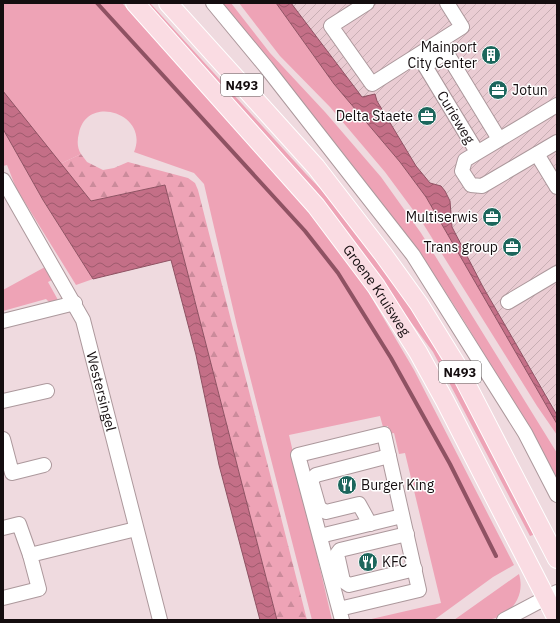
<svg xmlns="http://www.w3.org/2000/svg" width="560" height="623" viewBox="0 0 560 623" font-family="'IBM Plex Sans',sans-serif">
  <defs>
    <pattern id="industrial-furrows" width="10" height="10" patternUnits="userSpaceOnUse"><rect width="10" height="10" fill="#eaccd3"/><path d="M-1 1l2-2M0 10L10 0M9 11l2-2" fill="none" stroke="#c8aeb4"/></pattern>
    <pattern id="forest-firs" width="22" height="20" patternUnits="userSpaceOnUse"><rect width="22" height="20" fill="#eea3b6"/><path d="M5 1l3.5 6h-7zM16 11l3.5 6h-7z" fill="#cb8b9b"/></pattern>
    <pattern id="water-waves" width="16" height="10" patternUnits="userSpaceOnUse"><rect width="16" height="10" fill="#c46f87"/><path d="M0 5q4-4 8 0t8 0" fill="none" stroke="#9e5a6d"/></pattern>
  </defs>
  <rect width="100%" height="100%" fill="#efdadf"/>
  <path fill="url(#industrial-furrows)" d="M284,3h273v409l-126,-211z"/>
  <path fill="#eea3b6" d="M3,3h119l28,29 146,162 64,84 54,92 100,195 -21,12 -59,43h-67l74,-17 -36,-150 -6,1 -5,-21 -5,1 -1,-8 -5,1 -3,-11 -91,19 43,185h-20l-75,-294 -33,-142 -10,-11 -60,-21c16,-38 -47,-59 -55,-19 -2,7 -2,15 2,21l-21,10 -57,-73z
    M143,3h7l156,171c102,101 165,234 230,360l-6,2 -97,-184 -100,-135z
    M219,3h12l39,50 55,59 56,65 40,56 136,220v25l-26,-47 -3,1c-36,-65 -72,-129 -116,-188 -60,-84 -127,-162 -193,-241z
    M239,3h37l58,81 66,78 26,35 131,227v11l-20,-29 -115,-184 -37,-50 -55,-65 -50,-51z
    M3,129l40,71 50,79 -17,6 -60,-97 -9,-23 -4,1z
    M45,267l7,13 -4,2 10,18 -8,3 -4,-4 -43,12v-21z
    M519,574c7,23 -9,44 -33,46 -11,1 -22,0 -32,0z"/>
  <path fill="url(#forest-firs)" d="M81,154l6,8 16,8 11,-2 14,-6 60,16 7,5 3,7 109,430h-30l-112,-435 -74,16 -31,-37z"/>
  <path fill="url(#water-waves)" stroke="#8f5263" d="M276,3h15l71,94 13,-3 2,7 39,65 14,17 11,3 4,5 5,10 2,26 31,60 74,128v9l-131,-227 -26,-35 -66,-78z
    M3,91l88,110 74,-16 112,435h-17l-41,-155 -23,-110 -25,-95 -78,19 -50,-79 -40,-71z"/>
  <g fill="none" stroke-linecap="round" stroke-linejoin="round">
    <path stroke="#8f5263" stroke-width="4" d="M97,3l208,228 33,42 53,85 59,106 46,92"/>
    <g stroke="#ac989c" stroke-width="16">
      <g id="minor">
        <path d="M213,3l53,64 147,188 112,178 32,62"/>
        <path d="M367,3l-36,23 41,58 90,-57 -15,-24"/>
        <path d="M557,105l-92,55 -3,11 9,14 11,1 75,-44"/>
        <path d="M477,152l-52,-86 21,-14 53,87"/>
        <path d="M537,154l20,33"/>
        <path id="s1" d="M3,180l80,140 77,300"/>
        <path d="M508,302l49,-29"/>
        <path d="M3,321l72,-18"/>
        <path d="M3,401l44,-10"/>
        <path d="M3,439l9,34 32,-8"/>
        <path d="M370,524l-11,-20 -33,8 -7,-4 -8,-28 5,-5 73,-19"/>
        <path d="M3,528l16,-4 11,31"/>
        <path d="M407,534l-67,16 -3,4 6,27 6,4 66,-16"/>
        <path d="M320,536l82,-20"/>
        <path d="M3,598l36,-9 -9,-34 106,-26"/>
        <path d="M339,609l80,-19 -35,-156 -86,21 44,165"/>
        <path d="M504,620l53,-28"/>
      </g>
    </g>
    <g stroke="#fff" stroke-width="20">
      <g id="major">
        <path id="s2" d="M135,3l181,203 60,80 42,66 27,49 112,218"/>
        <path d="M168,3l148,164 67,87 36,50 37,60 101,195"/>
      </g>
    </g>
    <use href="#minor" stroke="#fff" stroke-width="14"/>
    <use href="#major" stroke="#fadce3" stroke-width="18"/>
  </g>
  <defs>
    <g id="building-disc" transform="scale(1)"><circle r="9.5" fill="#1c665c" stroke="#fff"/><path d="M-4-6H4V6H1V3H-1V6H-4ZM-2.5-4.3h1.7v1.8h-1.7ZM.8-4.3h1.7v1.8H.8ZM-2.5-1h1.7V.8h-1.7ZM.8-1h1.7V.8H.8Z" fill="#fff"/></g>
    <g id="office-disc" transform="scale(1)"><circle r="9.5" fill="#1c665c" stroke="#fff"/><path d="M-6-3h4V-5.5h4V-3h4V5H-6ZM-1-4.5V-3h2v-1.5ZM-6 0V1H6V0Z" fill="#fff"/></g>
    <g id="restaurant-disc" transform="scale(1)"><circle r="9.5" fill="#1c665c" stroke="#fff"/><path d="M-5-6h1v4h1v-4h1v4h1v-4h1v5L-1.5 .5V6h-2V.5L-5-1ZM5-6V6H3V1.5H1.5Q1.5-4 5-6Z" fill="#fff"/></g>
  </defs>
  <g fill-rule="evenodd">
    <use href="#building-disc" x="491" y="55"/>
    <use href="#office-disc" x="498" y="90"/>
    <use href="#office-disc" x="427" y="116"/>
    <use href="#office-disc" x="492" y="217"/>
    <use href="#office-disc" x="512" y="247"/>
    <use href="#restaurant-disc" x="347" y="485"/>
    <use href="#restaurant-disc" x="368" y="562"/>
  </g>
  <g text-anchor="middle" stroke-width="3" stroke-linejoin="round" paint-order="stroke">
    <g fill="#fff" stroke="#5a5657" stroke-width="1">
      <rect x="221" y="74" width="42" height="22" rx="3"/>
      <rect x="439" y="361" width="42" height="22" rx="3"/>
    </g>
    <g font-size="13" font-weight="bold" fill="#140d0f">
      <text x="242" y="90">N493</text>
      <text x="460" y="377">N493</text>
    </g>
    <g font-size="14" fill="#140d0f" stroke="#fff" text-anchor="end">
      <text x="477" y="52">Mainport<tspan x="477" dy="16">City Center</tspan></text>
      <text x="512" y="95" text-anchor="start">Jotun</text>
      <text x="413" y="121">Delta Staete</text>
      <text x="478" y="222">Multiserwis</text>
      <text x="498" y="252">Trans group</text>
      <text x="361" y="490" text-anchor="start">Burger King</text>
      <text x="382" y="567" text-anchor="start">KFC</text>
    </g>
    <g font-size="14" fill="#140d0f" stroke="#fff">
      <text transform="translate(456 117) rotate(59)" y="5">Curieweg</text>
      <text dy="5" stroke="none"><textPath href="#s2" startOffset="376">Groene Kruisweg</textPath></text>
      <text dy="5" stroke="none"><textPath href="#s1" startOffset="235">Westersingel</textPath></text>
    </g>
  </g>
  <rect width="560" height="623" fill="none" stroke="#140d0f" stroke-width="8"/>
</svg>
